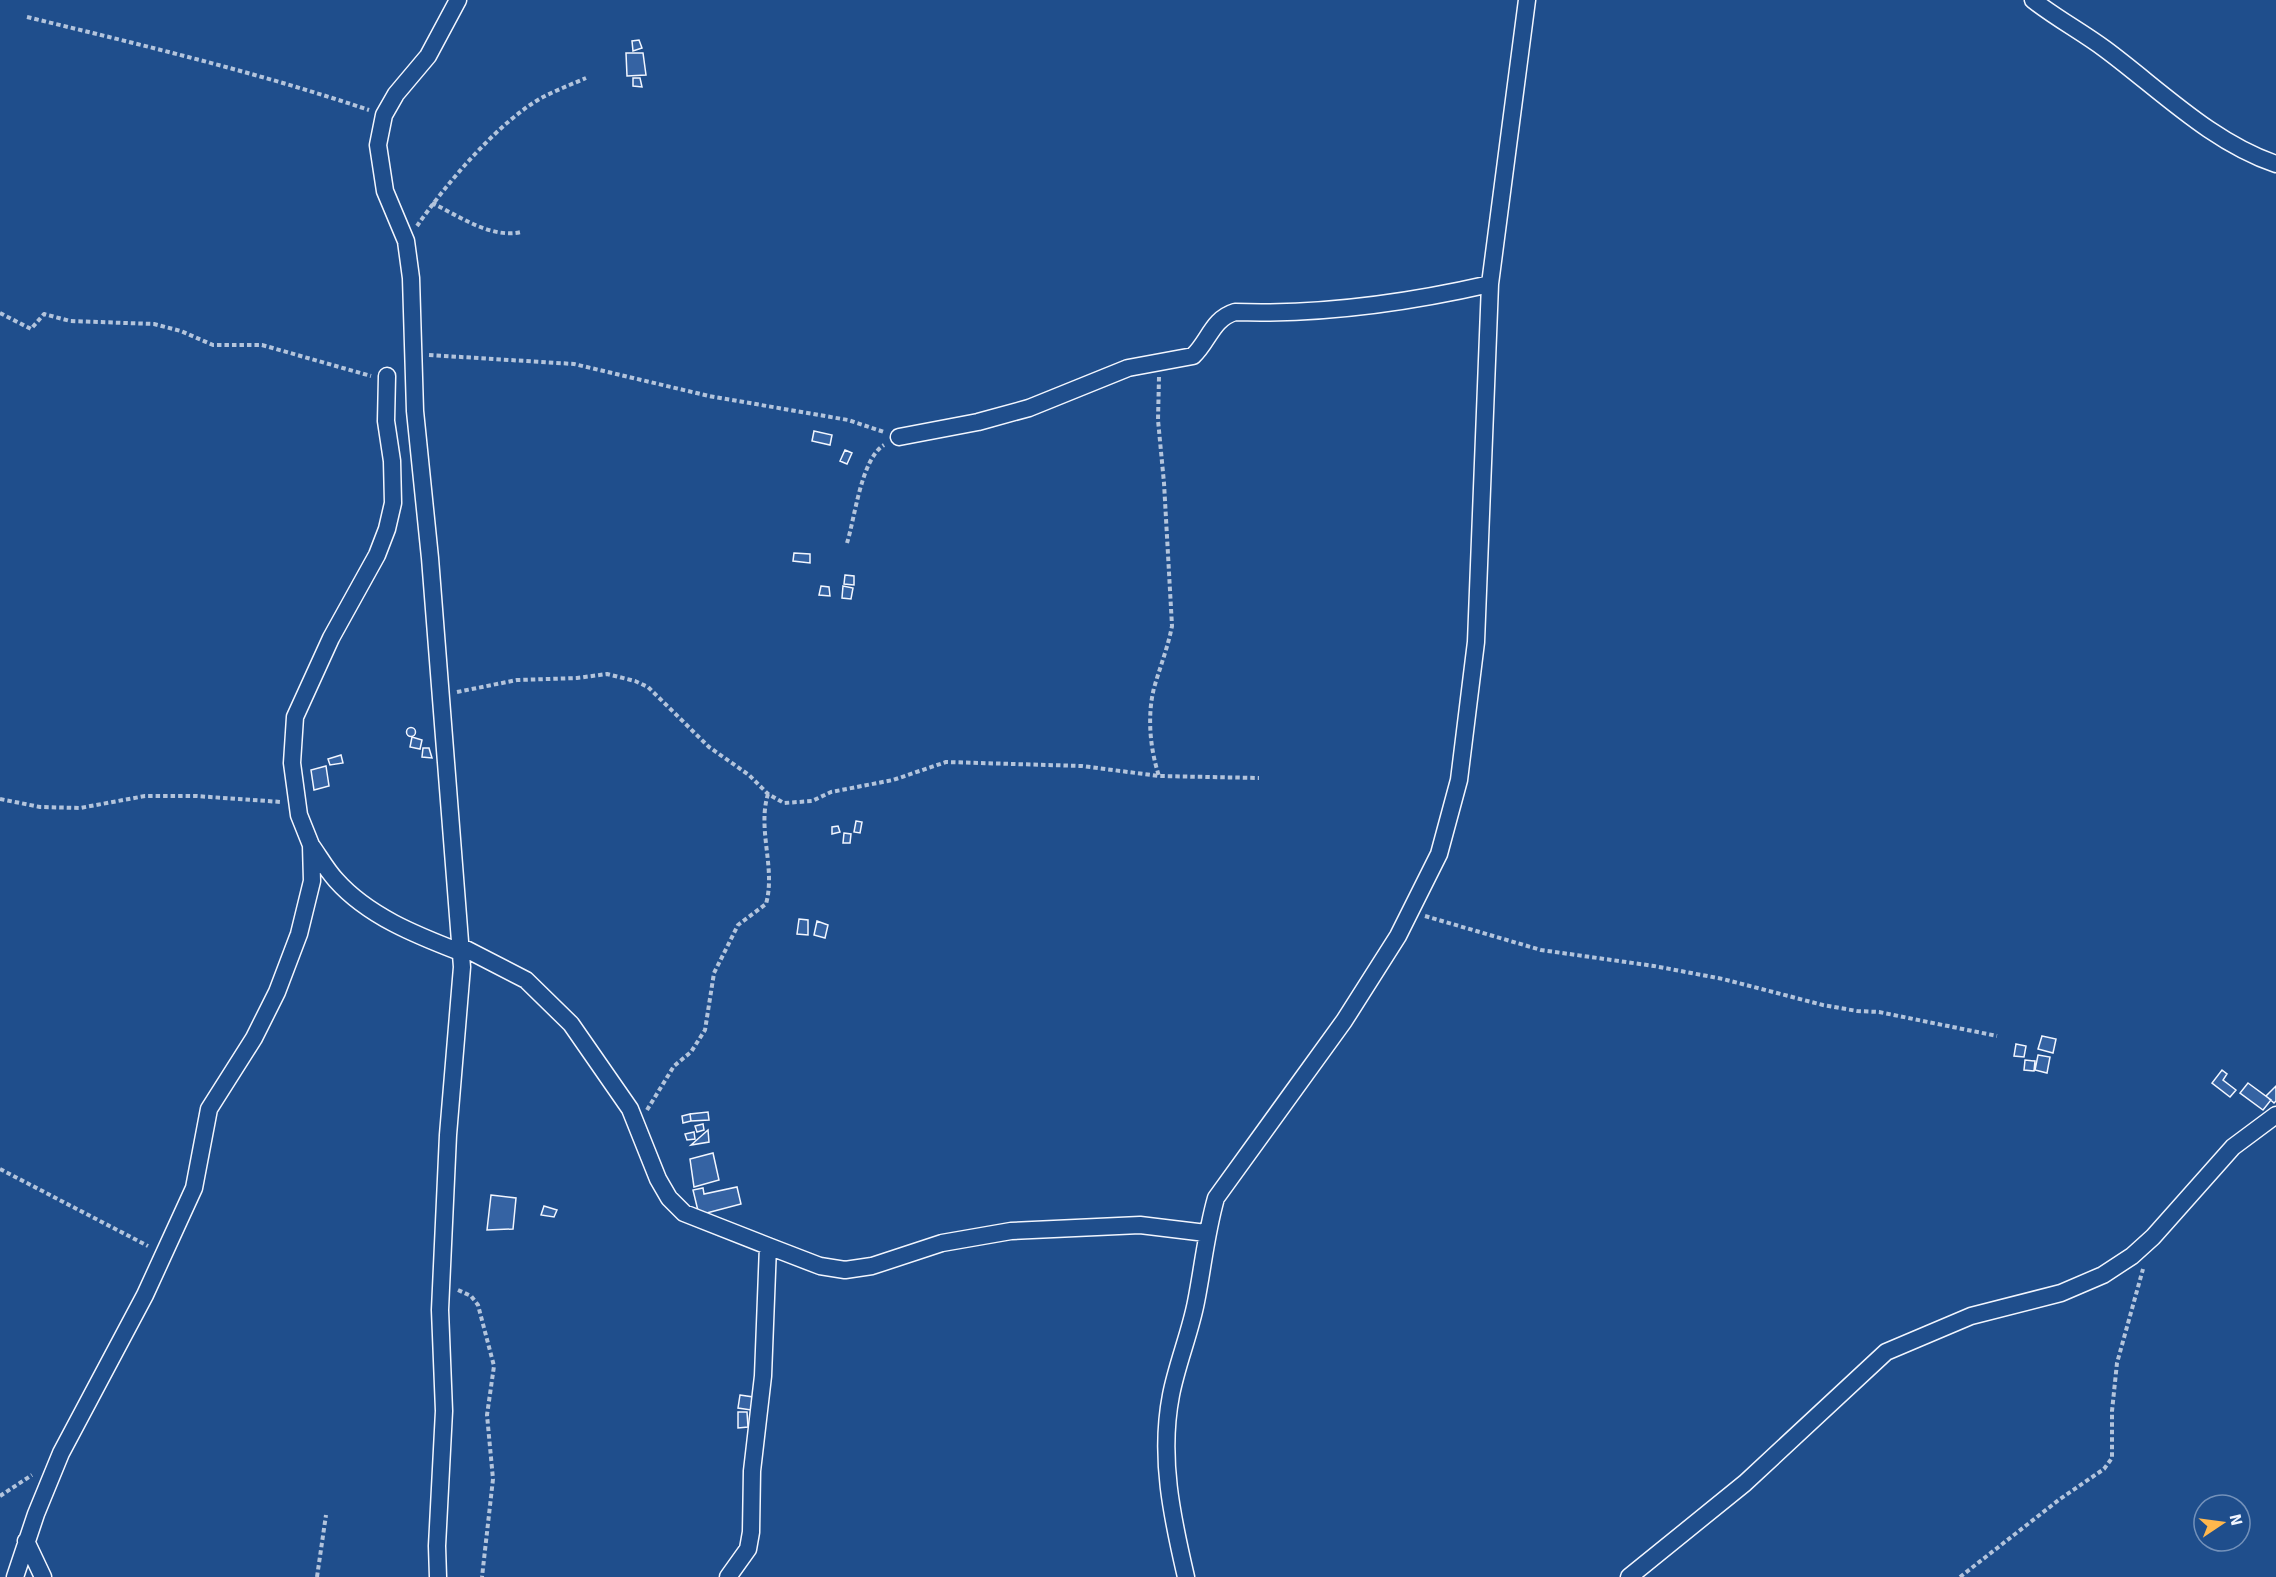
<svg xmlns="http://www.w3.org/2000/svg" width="2276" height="1577" viewBox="0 0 2276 1577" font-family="Signika,sans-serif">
  <rect width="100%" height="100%" fill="#1f4e8c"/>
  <path fill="#3563a3" stroke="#f2f6ff" stroke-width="1.5" d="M639,40l3,8 -9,3 -1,-10z
    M626,53h17l3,22 -19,1z
    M633,78h7l2,9 -9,-1z
    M814,431l18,4 -2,10 -18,-4z
    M845,450l7,3 -5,11 -7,-3z
    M794,553l16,1v9l-17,-2z
    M845,575l9,1v9l-10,-1z
    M821,586l8,1 1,9 -11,-1z
    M843,586l10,2 -2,11 -9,-1z
    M406.5 732a4.5 4.5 0 1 1 9 0a4.5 4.5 0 1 1-9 0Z
    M412,737l10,3 -2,9 -10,-2z
    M423,748h6l3,10 -10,-1z
    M341,755l2,8 -13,2 -2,-6z
    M326,766l3,20 -15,4 -3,-20z
    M856,821l6,1 -2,11 -6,-1z
    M838,826l2,6 -8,2v-7z
    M844,833l7,1 -1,9h-7z
    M799,919l9,1v15l-11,-1z
    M817,921l11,4 -3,13 -11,-3z
    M2042,1036l14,3 -3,14 -15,-4z
    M2016,1044l10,2 -2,11 -10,-1z
    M2038,1055l12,2 -3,16 -12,-3z
    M2025,1060l10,1 -1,10 -10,-1z
    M2222,1070l5,4 -4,6 13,10 -6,7 -18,-14z
    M2248,1083l23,17 -8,10 -23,-17z
    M2276,1086v15l-2,2 -8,-7z
    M708,1112l1,8 -18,1 -1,-7z
    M690,1114l1,7 -8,2 -1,-7z
    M703,1124l1,6 -7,2 -2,-6z
    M708,1130l1,12 -18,3z
    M694,1132l1,7 -8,1 -2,-6z
    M713,1153l6,27 -25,7 -4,-28z
    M737,1187l4,17 -42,11 -6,-25 10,-2 1,6z
    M491,1195l25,3 -3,31 -26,1z
    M544,1206l13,4 -3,7 -13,-2z
    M740,1395l13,2 -2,13 -13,-2z
    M738,1412h9l1,15 -10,1z"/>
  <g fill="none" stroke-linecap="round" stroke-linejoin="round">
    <g stroke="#f2f6ff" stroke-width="19">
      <path id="street" d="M2033,0c23,18 49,32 72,49 54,40 106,93 171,115
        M899,437l79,-15 51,-14 99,-40 65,-12c16,-15 19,-37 42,-44 85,3 172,-9 255,-28
        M311,845c8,11 15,24 25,35 32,36 80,55 124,72
        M460,946l66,34 45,44 59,85 28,70 11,19 15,15 84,33 52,20 25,4 27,-4 70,-23 69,-12 129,-6 66,8
        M26,1541l17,36
        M15,1577l21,-63 25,-61 84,-158 49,-107 15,-79 45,-71 23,-46 22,-58 13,-53 -1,-36 -12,-30 -7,-52 3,-46 36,-79 46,-83 10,-26 6,-26 -1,-42 -6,-40 1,-45
        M438,1577l-1,-31 7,-135 -4,-101 8,-175 14,-168 -32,-409 -15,-147 -4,-133 -5,-37 -21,-50 -7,-46 6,-30 12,-21 32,-38 30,-56
        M728,1577l20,-28 3,-17 1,-61 11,-95 5,-130
        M1186,1577c-14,-60 -27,-120 -15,-182 6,-31 19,-62 25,-93 7,-35 10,-69 20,-104l128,-177 54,-85 41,-82 20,-74 17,-138 14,-358 37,-284
        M1629,1577l116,-94 141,-131 85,-36 90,-23 42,-18 29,-19 21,-19 80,-90 43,-32"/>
    </g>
    <path stroke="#b3c4dc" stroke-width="4" stroke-dasharray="4.5 3" stroke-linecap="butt" d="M27,17c115,28 229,55 342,93
      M432,203c27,13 59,36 89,29
      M417,226c29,-42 82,-105 126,-129 14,-7 29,-13 43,-19
      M0,313l31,16 13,-15 26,7 84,3 27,7 32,14h49l109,31
      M429,355l145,9 135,32 139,24 36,12
      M1159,377l-1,43 6,63 8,143c-4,21 -12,41 -18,62 -7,28 -4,61 5,88
      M847,543c8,-25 14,-84 37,-98
      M457,692l60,-12 60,-2 30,-4 28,7 13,6 61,60 40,28 19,19 16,9 28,-2 19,-9 62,-12 53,-18 136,4 77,10 100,2
      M0,799l40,8 40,1 65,-12h51l85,6
      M1425,916l116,34 113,16 69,13 100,26 34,6 22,1 118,24
      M647,1110l27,-44 17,-14 14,-22 9,-57 24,-48 28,-21c10,-36 -9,-74 2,-110
      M0,1169l148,77
      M458,1290l13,6 7,9 16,61 -7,49 6,64 -11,98
      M0,1496l32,-21
      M317,1577l9,-62
      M1960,1577l100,-78 44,-30 8,-11v-47l5,-48 26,-94"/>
    <use href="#street" stroke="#1f4e8c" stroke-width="16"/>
  </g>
  <g transform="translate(2222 1523) rotate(77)"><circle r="28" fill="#1f4e8c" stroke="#7391ba" stroke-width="1.5"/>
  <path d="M0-4.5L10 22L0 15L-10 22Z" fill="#ffb74d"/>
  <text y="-9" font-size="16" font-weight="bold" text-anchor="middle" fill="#f2f6ff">N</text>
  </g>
</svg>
